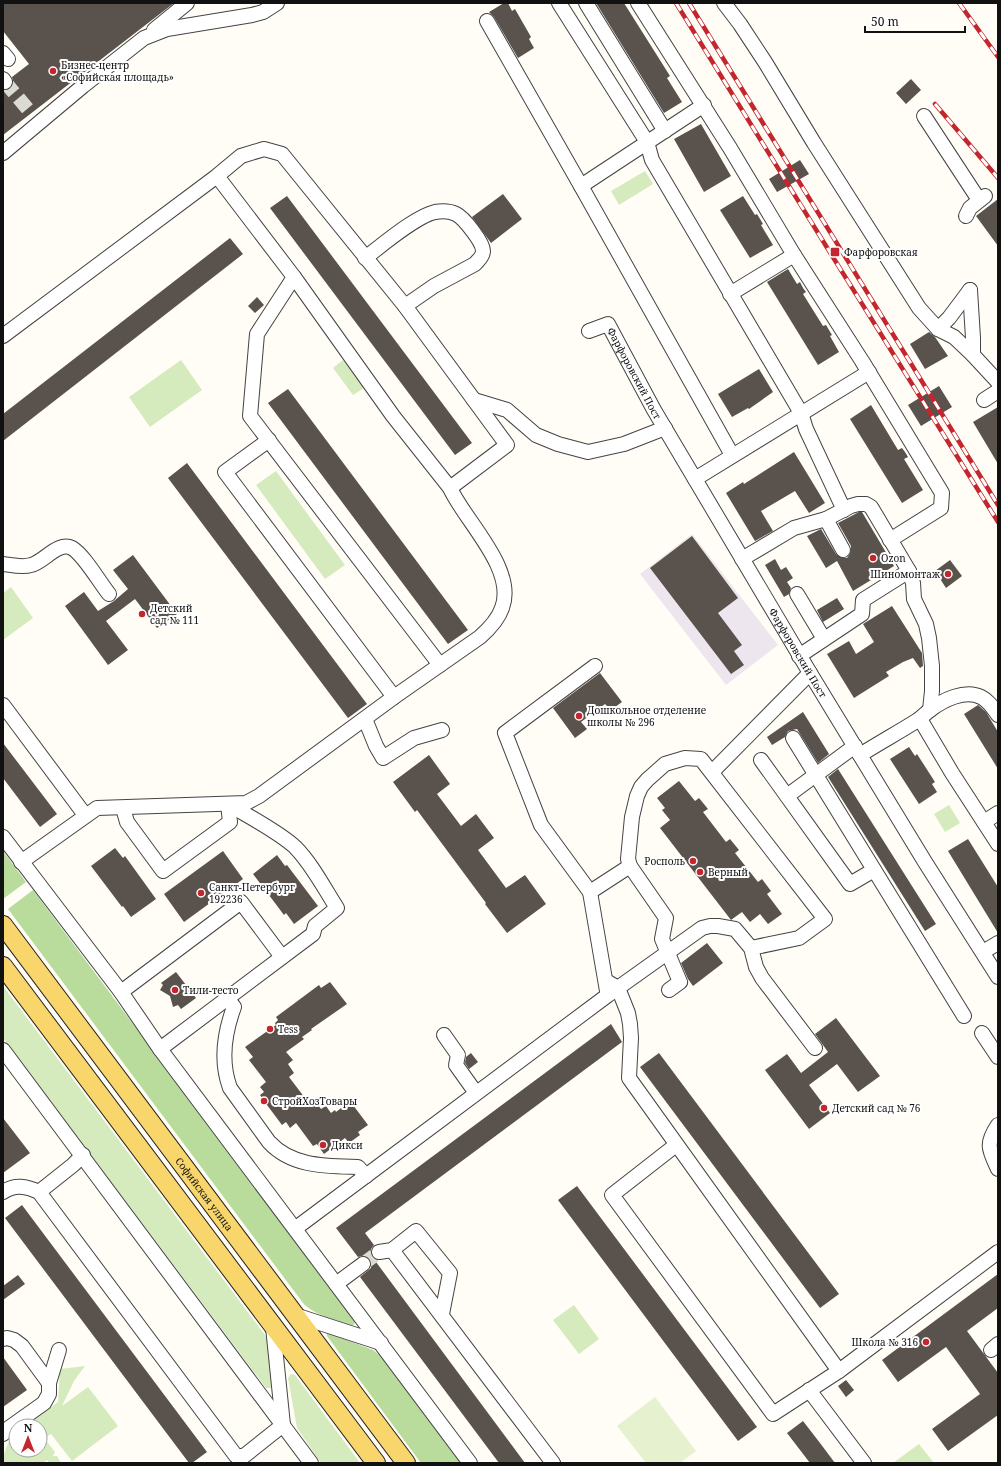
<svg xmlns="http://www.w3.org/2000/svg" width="1001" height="1466" viewBox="0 0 1001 1466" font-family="'Noto Serif',serif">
  <rect width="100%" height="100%" fill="#fffdf5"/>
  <path fill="#eee6ef" d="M692,534l86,111 -52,40 -86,-111z"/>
  <path fill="#d5ebbd" d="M645,171l8,13 -34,21 -8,-14z
    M181,360l21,30 -52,37 -21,-30z
    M343,360l21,28 -11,7 -20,-27z
    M276,471l69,94 -20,14 -69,-94z
    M11,587l22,31 -30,22v-47z
    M949,805l11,18 -15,9 -11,-18z
    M3,986l262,349 3,7 4,44 -1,2h-5l-263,-350z
    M574,1305l25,34 -20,15 -26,-34z
    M85,1366l-11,15 -12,25 26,-19 30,39 -46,35 -21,-27 -7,4 11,14 -2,4h4l4,7h-12l-2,-3 -4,3h-40c0,-9 5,-24 13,-30v17h24v-24h-15l33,-24 2,-33z
    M291,1374l4,1 65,88h-39l-24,-35 -9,-50z
    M919,1444l15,19h-41z"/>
  <path fill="#b9dc9c" d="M3,851l23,31 -23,17z
    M33,890l322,431 -1,4h-3c-15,-5 -37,-10 -48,-22l-295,-394z
    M327,1333h2l44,17 9,7 79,106h-40l-94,-127z"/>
  <path fill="#e6f2cf" d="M655,1397l41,54 -16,12h-34l-29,-37z"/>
  <path fill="#5a524d" d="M3,3h171l-171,132v-45l7,-1 3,-7 -1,-5 17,-13 -26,-33z
    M504,3h4l4,8 3,-2 16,28 -2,2 5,9 -16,10 -24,-41 -5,-5z
    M596,3h28l46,73 -3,2 15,24 -18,11z
    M911,79l10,11 -15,14 -10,-11z
    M701,124l30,52 -27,16 -30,-53z
    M800,160l9,14 -32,18 -8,-13z
    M503,194l19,25 -31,24 -19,-26z
    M287,196l185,247 -17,12 -185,-247z
    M743,196l12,19 2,-1 6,10 -2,1 12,20 -23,13 -30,-48z
    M998,199v47l-22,-30z
    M230,238l13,16 -240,187v-27z
    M788,269l9,15 3,-2 3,6 3,4 -3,2 20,32 3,-1 6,10 -2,1 9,16 -21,13 -51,-83z
    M257,297l7,8 -9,8 -7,-7z
    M929,332l6,5 13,19 -23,13 -15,-25z
    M759,369l14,23 -24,17 -1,-1 -16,9 -14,-23z
    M939,386l13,21 -31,19 -13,-21z
    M288,389l180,241 -20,14 -180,-241z
    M871,405l27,45 4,-2 3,4 3,5 -4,2 19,31 -21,13 -52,-84z
    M998,407v57l-25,-42z
    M794,452l31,51 -16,10 -14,-22 -34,20 12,20 -18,10 -29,-48 17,-11 1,2z
    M187,463l180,241 -19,14 -180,-240z
    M859,512h3l32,54 -41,25 -16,-30 -11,7 -19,-32 14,-7 15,25 6,4h5l3,-4 1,-8 -13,-23z
    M692,536l46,62 -20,15 24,32 -8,6 10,14 -13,9 -81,-106z
    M133,555l44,59 -20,14 -22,-29 -29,22 22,29 -20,15 -43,-59 19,-14 14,19 16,-10 14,-12 -15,-19z
    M775,559l6,11 5,-3 7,11 -6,4 4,6 -2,6 -5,3 -19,-32z
    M950,560l12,16 -16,12 -11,-17z
    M837,598l7,11 -21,13 -6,-12z
    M892,606l30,47 1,13 -3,2 -7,-10 -10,4 -17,10 3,4 -35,22 -27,-44 22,-13 7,13 18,-12 -11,-18z
    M600,673l22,29 -11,8 -6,-6 -24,18 6,7 -12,9 -22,-30z
    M978,705l8,7 12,20v37l-34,-55z
    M803,712l26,42 -11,9 -21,-34 -9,2 -3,6 -13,8 -5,-8z
    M3,743l54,71 -17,13 -37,-49z
    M909,747l6,9 2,-2 18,28 -3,2 5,8 -18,12 -29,-45z
    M429,755l21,29 -13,10 24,32 15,-12 18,24 -16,12 28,38 19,-13 21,29 -39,29 -22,-29 1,-1 -69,-93 -2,2 -22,-30z
    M838,769l98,155 -11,7 -97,-154z
    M679,781l16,20 4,-3 9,11 -5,3 23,30 4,-3 9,11 -4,3 23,29 4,-3 9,12 -4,3 15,20 -14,10 -8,-10 -10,8 -8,-10 -11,8 -71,-92 10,-8 -8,-10 3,-2 -8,-10z
    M968,839l30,48v46l-50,-82z
    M115,848l8,10 2,-2 31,43 -25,18 -8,-11 -1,1 -31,-41z
    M223,851l20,28 -59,43 -20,-28z
    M277,855l8,11 2,-1 31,41 -24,18 -8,-11 -2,2 -31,-41z
    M707,943l16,20 -30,23 -5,-7 -7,-16z
    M176,972l20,26 -15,11 -3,-4 -5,2 -3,-11 -10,-6 3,-5 -2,-2z
    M330,982l17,22 -36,25 1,1 -10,7 2,2 -18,13 7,8 -5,4 6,9 -5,4 19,25 5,-4 8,11 5,-3 5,7 4,-3 1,2 14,-11 18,24 -10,7 2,3 -11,8 -4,-5 -21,16 -7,-10 -4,2 -17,-23 -6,5 -4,-6 -4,3 -18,-24 -4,-6 4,-3 -4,-5 6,-5 -17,-22 4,-3 -8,-10 31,-22 -1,-2 3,-3 -2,-3 43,-32 2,3z
    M836,1018l44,58 -22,16 -21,-28 -28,21 21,28 -21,16 -44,-59 22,-16 14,19 27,-21 -13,-18z
    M611,1024l11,18 -257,191 9,12 -3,4 1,8 6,3 -2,2 149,201h-26l-139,-186 11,-9v-5l-1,-4 -4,-3h-4l-4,1 -22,-29z
    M471,1053l7,9 -9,7 -4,-6 1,-6z
    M659,1053l180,241 -19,14 -180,-241z
    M3,1118l27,35 -27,20z
    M577,1186l180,241 -19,14 -180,-241z
    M22,1205l185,247 -15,11h-3l-184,-245z
    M998,1274v34l-31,23 31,42v42l-50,36 -16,-22 48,-35 -34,-47 -48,35 -16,-22z
    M18,1275l7,9 -22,16v-14z
    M3,1357l24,33 -24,17z
    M846,1380l8,10 -8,7 -8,-11z
    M803,1421l17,22 15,20h-25l-23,-30z"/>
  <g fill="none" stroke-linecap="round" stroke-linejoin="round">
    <path stroke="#dbdad3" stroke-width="14" stroke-dasharray="14 7" stroke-linecap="butt" d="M5,82l26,31
      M363,1264l16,-12"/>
    <g stroke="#444" stroke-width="16">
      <g id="minor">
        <path d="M559,3l88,139 5,18 149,253 5,16 38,81"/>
        <path d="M586,3l79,128"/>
        <path d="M638,3l92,145 64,107 68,106 80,132 -1,15 -51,32"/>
        <path d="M724,3l16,21 25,38 49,81 105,165 19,21 16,8 19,18"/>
        <path d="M487,21l94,165 151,269"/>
        <path d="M154,30l33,-27"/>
        <path d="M3,53l5,6"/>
        <path d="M3,79l2,3"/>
        <path d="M924,116l55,84"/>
        <path d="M3,153l80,-67 61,-48 23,-9 85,-14 11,-3 14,-9"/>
        <path d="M581,186l123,-81"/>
        <path d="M966,216l4,-8 15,-12"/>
        <path d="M365,258c16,-12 51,-42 70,-46 6,-1 15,-1 21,2 8,4 27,28 27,37 0,6 -5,9 -8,13l-41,22 -29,20"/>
        <path d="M294,277l-37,57 -7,82 190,249"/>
        <path d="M970,290l3,48v17l25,27"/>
        <path d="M730,294l64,-39"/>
        <path d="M938,329l11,-11 21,-28"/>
        <path id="s1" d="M589,331l19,-7 46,86 156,263 115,189 73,115"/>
        <path d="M3,336l214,-160 24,-20 23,-7 18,5 123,152 102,139 -57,43"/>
        <path d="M474,400l33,10 29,25 22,9 30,8 36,-8 41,-16"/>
        <path d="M984,400l14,-9"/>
        <path d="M269,440l-44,32 169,225"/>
        <path d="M695,479l174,-107"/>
        <path d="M826,519l17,31"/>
        <path d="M742,559l52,-31 32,-9 25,-13 7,-2h8l5,3 38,64 4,12 1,16 12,25 3,14 3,28v25l-2,19"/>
        <path d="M3,564c9,1 19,4 28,1 13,-3 27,-24 41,-17 12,7 28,35 37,46"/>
        <path d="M797,594l27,45"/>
        <path d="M799,656l63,-42 1,-14 46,-29"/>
        <path d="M3,705l82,110"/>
        <path d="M365,719l11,27 7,12 31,-20 28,-8"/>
        <path d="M920,719l32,54 46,71"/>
        <path d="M793,738l171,278"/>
        <path d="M860,755c19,-12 39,-23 58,-35 4,-3 8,-7 12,-10 13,-10 35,-21 51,-13 8,4 12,11 17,18"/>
        <path d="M761,760l89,124 24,-14"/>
        <path d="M712,772l98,-99"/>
        <path d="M787,796l68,-50"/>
        <path d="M123,808l4,14 36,49 67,-49 -2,-18"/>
        <path d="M984,822l14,-9"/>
        <path d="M3,837l118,155 39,57 310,414"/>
        <path d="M21,862l76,-54 149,-5 13,-7 135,-99 86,-60c9,-8 18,-17 22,-29 15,-39 -38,-88 -52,-120l-57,-72 -99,-139 -77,-101"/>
        <path d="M590,892l-49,-67 -36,-92 90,-67"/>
        <path d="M983,952l15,-9"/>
        <path d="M606,981l12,7 10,25 2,11 1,14 -2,40 210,293"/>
        <path d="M669,990l11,-8 -18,-43 4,-21 -36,-52 -2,-7 4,-42 5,-21 4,-9 6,-7 18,-16 20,-6 16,1 124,160 -26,19 -48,10"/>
        <path d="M607,991l-17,-99 40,-26"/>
        <path d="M121,992l120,-90 41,55"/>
        <path d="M227,998l7,9c-10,27 -14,54 -4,81l39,54c23,25 57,24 89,25l8,9"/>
        <path d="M982,1033l16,24"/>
        <path d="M444,1035l14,20 -2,10 20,28"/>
        <path d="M160,1049l153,-115 2,-8 22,-18c-13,-20 -25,-44 -42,-61 -16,-15 -47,-31 -67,-43"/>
        <path d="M3,1050l308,413"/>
        <path d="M998,1125c-13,19 -9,25 0,44"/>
        <path d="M676,1145l-64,50 161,219 66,-43 159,-119"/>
        <path d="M3,1192c12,-8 23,-6 36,0l34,-27 10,-10"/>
        <path d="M39,1192l197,264h8l39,-31"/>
        <path d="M296,1228l312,-233 94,-67 8,-2h8l17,3 16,19 5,19 6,11 53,70"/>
        <path d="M392,1250l161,213"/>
        <path d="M379,1252l13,-2 24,-19 34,42 -8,41"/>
        <path d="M336,1284l27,-20"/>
        <path d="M295,1315l86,28"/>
        <path d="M273,1327l10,98"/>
        <path d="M3,1339l4,-1 7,2 8,6 27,37v11l-5,9 -38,27 -3,4"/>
        <path d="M991,1350l7,-6"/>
        <path d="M49,1383l10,-33"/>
        <path d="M809,1390l55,73"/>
      </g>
    </g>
    <g stroke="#222" stroke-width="20">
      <g id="major">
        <path id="s2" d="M3,925l403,538"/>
        <path d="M3,966l373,497"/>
      </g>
    </g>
    <use href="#minor" stroke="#fff" stroke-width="14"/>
    <use href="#major" stroke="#f9d66b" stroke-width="18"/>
    <g stroke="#c4262e" stroke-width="4.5">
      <path id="rail" d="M676,3l155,251 167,268
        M689,3l309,502
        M959,3l39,54
        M935,104l63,74"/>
    </g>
    <use href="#rail" stroke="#fff" stroke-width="3" stroke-dasharray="9" stroke-linecap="butt"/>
  </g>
  <g fill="#c4262e" stroke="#fff" stroke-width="1.5">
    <circle cx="53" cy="71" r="4"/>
    <rect x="830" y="247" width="10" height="10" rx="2"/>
    <circle cx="873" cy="558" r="4"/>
    <circle cx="948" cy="574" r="4"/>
    <circle cx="142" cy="614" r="4"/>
    <circle cx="579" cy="716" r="4"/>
    <circle cx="693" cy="861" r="4"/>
    <circle cx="700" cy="872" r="4"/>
    <circle cx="201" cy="893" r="4"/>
    <circle cx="175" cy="990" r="4"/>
    <circle cx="270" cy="1029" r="4"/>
    <circle cx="264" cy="1101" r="4"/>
    <circle cx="824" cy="1108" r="4"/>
    <circle cx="323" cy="1145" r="4"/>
    <circle cx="926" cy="1342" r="4"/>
  </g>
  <g text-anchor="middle" stroke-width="4" stroke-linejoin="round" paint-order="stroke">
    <g font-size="10" fill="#111" stroke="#fff" text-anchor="start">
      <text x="61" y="69">Бизнес-центр<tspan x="61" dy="12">«Софийская площадь»</tspan></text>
      <text x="844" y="256">Фарфоровская</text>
      <text x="881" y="562">Ozon</text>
      <text x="940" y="578" text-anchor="end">Шиномонтаж</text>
      <text x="150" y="612">Детский<tspan x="150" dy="12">сад № 111</tspan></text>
      <text x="587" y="714">Дошкольное отделение<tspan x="587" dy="12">школы № 296</tspan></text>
      <text x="685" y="865" text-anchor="end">Росполь</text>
      <text x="708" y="876">Верный</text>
      <text x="209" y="891">Санкт-Петербург<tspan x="209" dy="12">192236</tspan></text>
      <text x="183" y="994">Тили-тесто</text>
      <text x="278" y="1033">Tess</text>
      <text x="272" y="1105">СтройХозТовары</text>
      <text x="832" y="1112">Детский сад № 76</text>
      <text x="331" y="1149">Дикси</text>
      <text x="918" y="1346" text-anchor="end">Школа № 316</text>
    </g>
    <g font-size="10" fill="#111" stroke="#fff">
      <text dy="4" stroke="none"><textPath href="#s1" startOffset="76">Фарфоровский Пост</textPath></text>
      <text dy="4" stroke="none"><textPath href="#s1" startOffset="400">Фарфоровский Пост</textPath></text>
      <text dy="4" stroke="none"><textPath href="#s2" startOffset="336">Софийская улица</textPath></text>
    </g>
  </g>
  <rect width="1001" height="1466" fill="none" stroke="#111111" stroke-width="8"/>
  <g transform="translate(28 1438)"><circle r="19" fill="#ffffff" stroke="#a0a0a0"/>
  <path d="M0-3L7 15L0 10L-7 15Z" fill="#c4262e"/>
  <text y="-6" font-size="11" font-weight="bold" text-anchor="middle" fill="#111111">N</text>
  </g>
  <path d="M865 26v6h100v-6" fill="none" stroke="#111111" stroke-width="2"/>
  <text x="871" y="26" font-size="12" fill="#111111" stroke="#ffffff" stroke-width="3" paint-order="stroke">50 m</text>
</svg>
